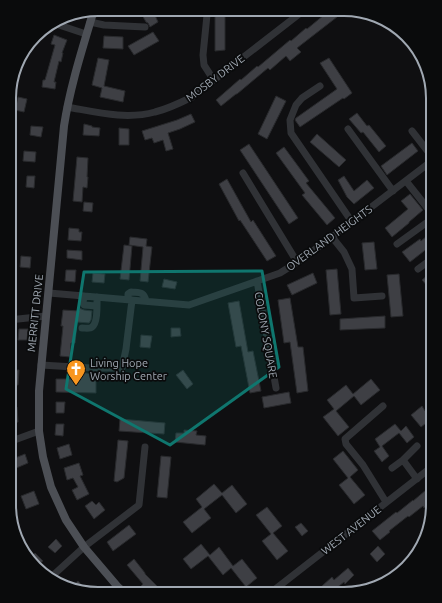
<svg xmlns="http://www.w3.org/2000/svg" width="442" height="603" viewBox="0 0 442 603" font-family="Ubuntu,sans-serif">
  <rect width="100%" height="100%" fill="#0f0f11"/>
  <path fill="#3e3f44" stroke="#292a2d" d="M330,10h16l-49,38 4,4 -11,9 -4,-5 -16,14 -2,-2 -31,26h-1l-15,12 -5,-6 24,-21 1,1 16,-14 1,1 32,-27 1,1 15,-13 1,1z
    M141,13h13l4,9 -8,5 -2,-4 -2,-1z
    M215,16h10v34l-10,1z
    M153,32l6,9 -25,14 -6,-9z
    M54,35l13,5 -5,13h1l-2,9 -2,-1 -5,21h2l-1,7 -13,-2 1,-7h2l10,-35 -4,-1z
    M104,36l19,1v12l-20,-1z
    M98,58l11,2 -5,26 21,5 -2,11 -23,-5 2,-9 -10,-3z
    M329,58l23,35 -8,6 -1,-1 -43,29 -5,-7 1,-2 41,-29 -17,-26z
    M276,96l10,5 -19,38 -9,-5z
    M18,97l9,2 -3,13 -9,-2z
    M357,113l10,13 2,-1 17,21 -7,6 -16,-20 -2,1 -12,-14z
    M191,114l4,8 -15,7 -12,4 5,16 -7,2 -3,-11 -9,3 -2,-5 -7,2 -3,-9 35,-11z
    M84,124l8,2v1l8,1 -1,8 -16,-1z
    M31,126l12,1 -2,10 -11,-2z
    M119,128l10,1v16h-10z
    M317,134l29,26 -7,7 -29,-25z
    M412,143l6,8 -31,24 -6,-9z
    M249,144l49,74 -9,6 -49,-74z
    M284,147l25,34 -3,2 29,35 -8,7 -25,-30 3,-2 -29,-40z
    M24,151l12,1 -1,10 -12,-1z
    M77,157l11,1 -1,19h1l-1,11 -4,-1 -1,15 -9,-1z
    M27,176h8l-1,12 -8,-1z
    M344,176l10,15 13,-11 7,8 -20,16 -7,-7 -9,-17z
    M227,179l24,43 2,-2 23,36 -9,5 -27,-41 -1,1 -20,-37z
    M410,194l13,16 -14,12v1l-17,14 -7,-9 23,-19 -7,-8z
    M84,202l9,1 -1,9 -9,-1z
    M69,228l10,1v3h3l-1,9 -13,-1z
    M433,231v13l-23,18 -8,-10 18,-13 1,2z
    M130,237l17,2 -1,7 6,1 -4,35 -8,-1 3,-34 -14,-2z
    M374,242l3,27 -12,1 -3,-27z
    M124,245l8,1 -3,34 -9,-1z
    M67,250l15,1v9l-15,-2z
    M21,256l10,1 -1,11 -10,-1z
    M337,269l4,45 -11,1 -4,-45z
    M66,270h10l-1,12 -10,-1z
    M433,271v16l-3,2 -8,-9z
    M93,273l12,1 -1,9 -12,-1z
    M313,273l4,10 -25,12 -5,-10z
    M399,274l4,42 -12,1 -4,-42z
    M164,279l13,3 -2,7 -13,-2z
    M290,298l8,49h5l5,44 -11,2 -7,-51 -6,1 -6,-43z
    M239,301l9,51 5,-1 8,40 -11,2 -9,-47 -5,1 -8,-44z
    M79,308l5,2 8,1 -1,9 -2,3 -12,-1 -2,21h-4l-1,14 -10,-1 3,-30h-2l2,-16 16,1z
    M385,316v12l-45,2v-11z
    M171,328h9l1,8 -10,1z
    M19,329h9l-1,11h-9z
    M141,335l11,1 -2,12 -10,-1z
    M9,370h10l-1,15h-9z
    M183,370l10,14 -6,5 -11,-14z
    M76,372l20,2v19l-40,-1v-13h20z
    M371,379l9,11 -19,15 -7,-9 -18,15 13,16 -11,9 -15,-19 11,-8 -7,-9 19,-15 7,9z
    M289,392l2,11 -27,5 -2,-11z
    M56,402h9l-1,11h-8z
    M433,404v14l-12,9 -10,-12 11,-9 3,5z
    M9,407h8l1,15 -9,1z
    M120,419l45,4 -1,11 -45,-3z
    M56,424h8l-1,12 -8,-1z
    M395,424l6,7 5,-5 8,11 -7,6 -8,-10 -17,13 7,10 -7,6 -8,-11 6,-4 -5,-8z
    M184,430l13,1 -1,4 10,1 -1,9 -30,-3 1,-9h8z
    M118,440l10,1 -4,37 -7,4 -3,-1z
    M69,444l3,11 -12,4 -3,-11z
    M343,451l15,19 -8,7 15,18 -11,9 -15,-19 9,-7 -15,-19z
    M25,454l3,9 -14,6 -4,-9z
    M161,456l10,1 -4,41 -10,-1z
    M79,463l4,12 -3,1 9,18 -12,6 -5,-10 6,-3 -5,-9 -6,2 -3,-12z
    M214,484l8,9 10,-8 15,19 -11,9 -14,-18 -18,14 7,9 -19,15 -9,-11 19,-15 -6,-8z
    M426,490l7,8v3l-9,7 -1,-2 -14,11 -1,-1 -19,15 1,1 -10,8 -8,-9 24,-19 1,1 16,-13v1z
    M34,491l5,13 -13,5 -5,-13z
    M92,501l4,4 3,-3 6,8 -11,9 -9,-13z
    M267,507l15,19 -9,7 15,18 -11,9 -15,-19 9,-7 -15,-19z
    M301,523l7,8 -6,5 -7,-9z
    M129,525l7,9 -23,17 -6,-9z
    M56,539l6,7 -7,7 -7,-6z
    M201,544l9,11 9,-8 14,19 9,-7 15,19 -11,9 -15,-19 -8,7 -15,-19 -17,13 -8,-10z
    M378,546l7,8 -8,8 -7,-8z
    M35,553l8,8 -6,5 -7,-8z
    M134,559l11,14v1l14,14 -4,4 -4,-4 -6,5h-3l-4,-4 5,-5 -16,-19z
    M348,568l6,7 -9,9 -1,-2 -15,12h-16l19,-17 2,3z
    M78,581l10,12 -17,-6z"/>
  <g fill="none" stroke-linecap="round" stroke-linejoin="round">
    <path stroke="#303236" stroke-width="7" d="M208,12l-1,3 -4,40 1,10 9,14
      M90,22l14,3 41,2
      M53,23l33,11
      M320,86l-18,12 -6,7 -6,15 1,13 61,89
      M67,107c29,5 59,13 88,5 13,-3 25,-9 37,-15l111,-86
      M348,129l45,62
      M412,131l21,27
      M243,173l54,89
      M406,181l27,34
      M332,237l12,15 8,17 2,29 28,-2
      M397,244l36,-26
      M418,269l15,-11
      M257,281l19,107
      M49,293l140,12 91,-32 19,-12 33,-24 101,-77
      M84,296l-1,7 1,2 13,1
      M128,299v-5l3,-2c8,1 13,-1 15,9
      M9,320l37,-4
      M82,328c4,0 8,1 10,-1 6,-4 5,-23 5,-30
      M41,365l50,3h31l4,-19 6,-49
      M383,406l-38,33 1,5 17,21 23,37
      M9,442l30,-11
      M392,468l11,-8
      M417,479l-14,-19 14,-14
      M49,579l35,-32 55,-42 6,-58
      M269,594l164,-128"/>
    <path stroke="#4c4f55" stroke-width="8" d="M93,13c-11,37 -23,74 -29,113l-25,265v40l4,26 8,30 15,33 18,27 34,40 7,6"/>
  </g>
  <path fill="#0f766e" fill-opacity="0.2" stroke="#0f766e" stroke-width="3" stroke-linejoin="round" d="M262,271l17,96 -109,78 -104,-56 18,-117z"/>
  <defs>
    <g id="church-pin" transform="scale(1)"><path d="M0 17L-7.5 6A9.5 9.5 0 1 1 7.5 6Z" fill="#f89620" stroke="#0a0b0c"/><path d="M-1.2-6h2.4v3.5h3.3v2.4h-3.3V6h-2.4V-.1h-3.3v-2.4h3.3Z" fill="#fff"/></g>
  </defs>
  <g fill-rule="evenodd">
    <use href="#church-pin" x="76" y="369"/>
  </g>
  <g text-anchor="middle" stroke-width="3.5" stroke-linejoin="round" paint-order="stroke">
    <g font-size="11" fill="#a0a8b2" stroke="#0a0b0c">
      <text transform="translate(215 78) rotate(-37)" y="4">MOSBY DRIVE</text>
      <text transform="translate(329 238) rotate(-36)" y="4">OVERLAND HEIGHTS</text>
      <text transform="translate(35 313) rotate(-84)" y="4">MERRITT DRIVE</text>
      <text transform="translate(266 335) rotate(80)" y="4">COLONY SQUARE</text>
      <text transform="translate(351 530) rotate(-38)" y="4">WEST AVENUE</text>
    </g>
    <g font-size="11" fill="#a0a8b2" stroke="#0a0b0c" text-anchor="start">
      <text x="90" y="367">Living Hope<tspan x="90" dy="13">Worship Center</tspan></text>
    </g>
  </g>
  <path d="M0 0H442V603H0ZM98 16H344A82 82 0 0 1 426 98V505A82 82 0 0 1 344 587H98A82 82 0 0 1 16 505V98A82 82 0 0 1 98 16Z" fill="#0a0b0c" fill-rule="evenodd"/>
  <path fill="none" stroke="#a0a8b2" stroke-width="2" d="M98 16H344A82 82 0 0 1 426 98V505A82 82 0 0 1 344 587H98A82 82 0 0 1 16 505V98A82 82 0 0 1 98 16Z"/>
</svg>
